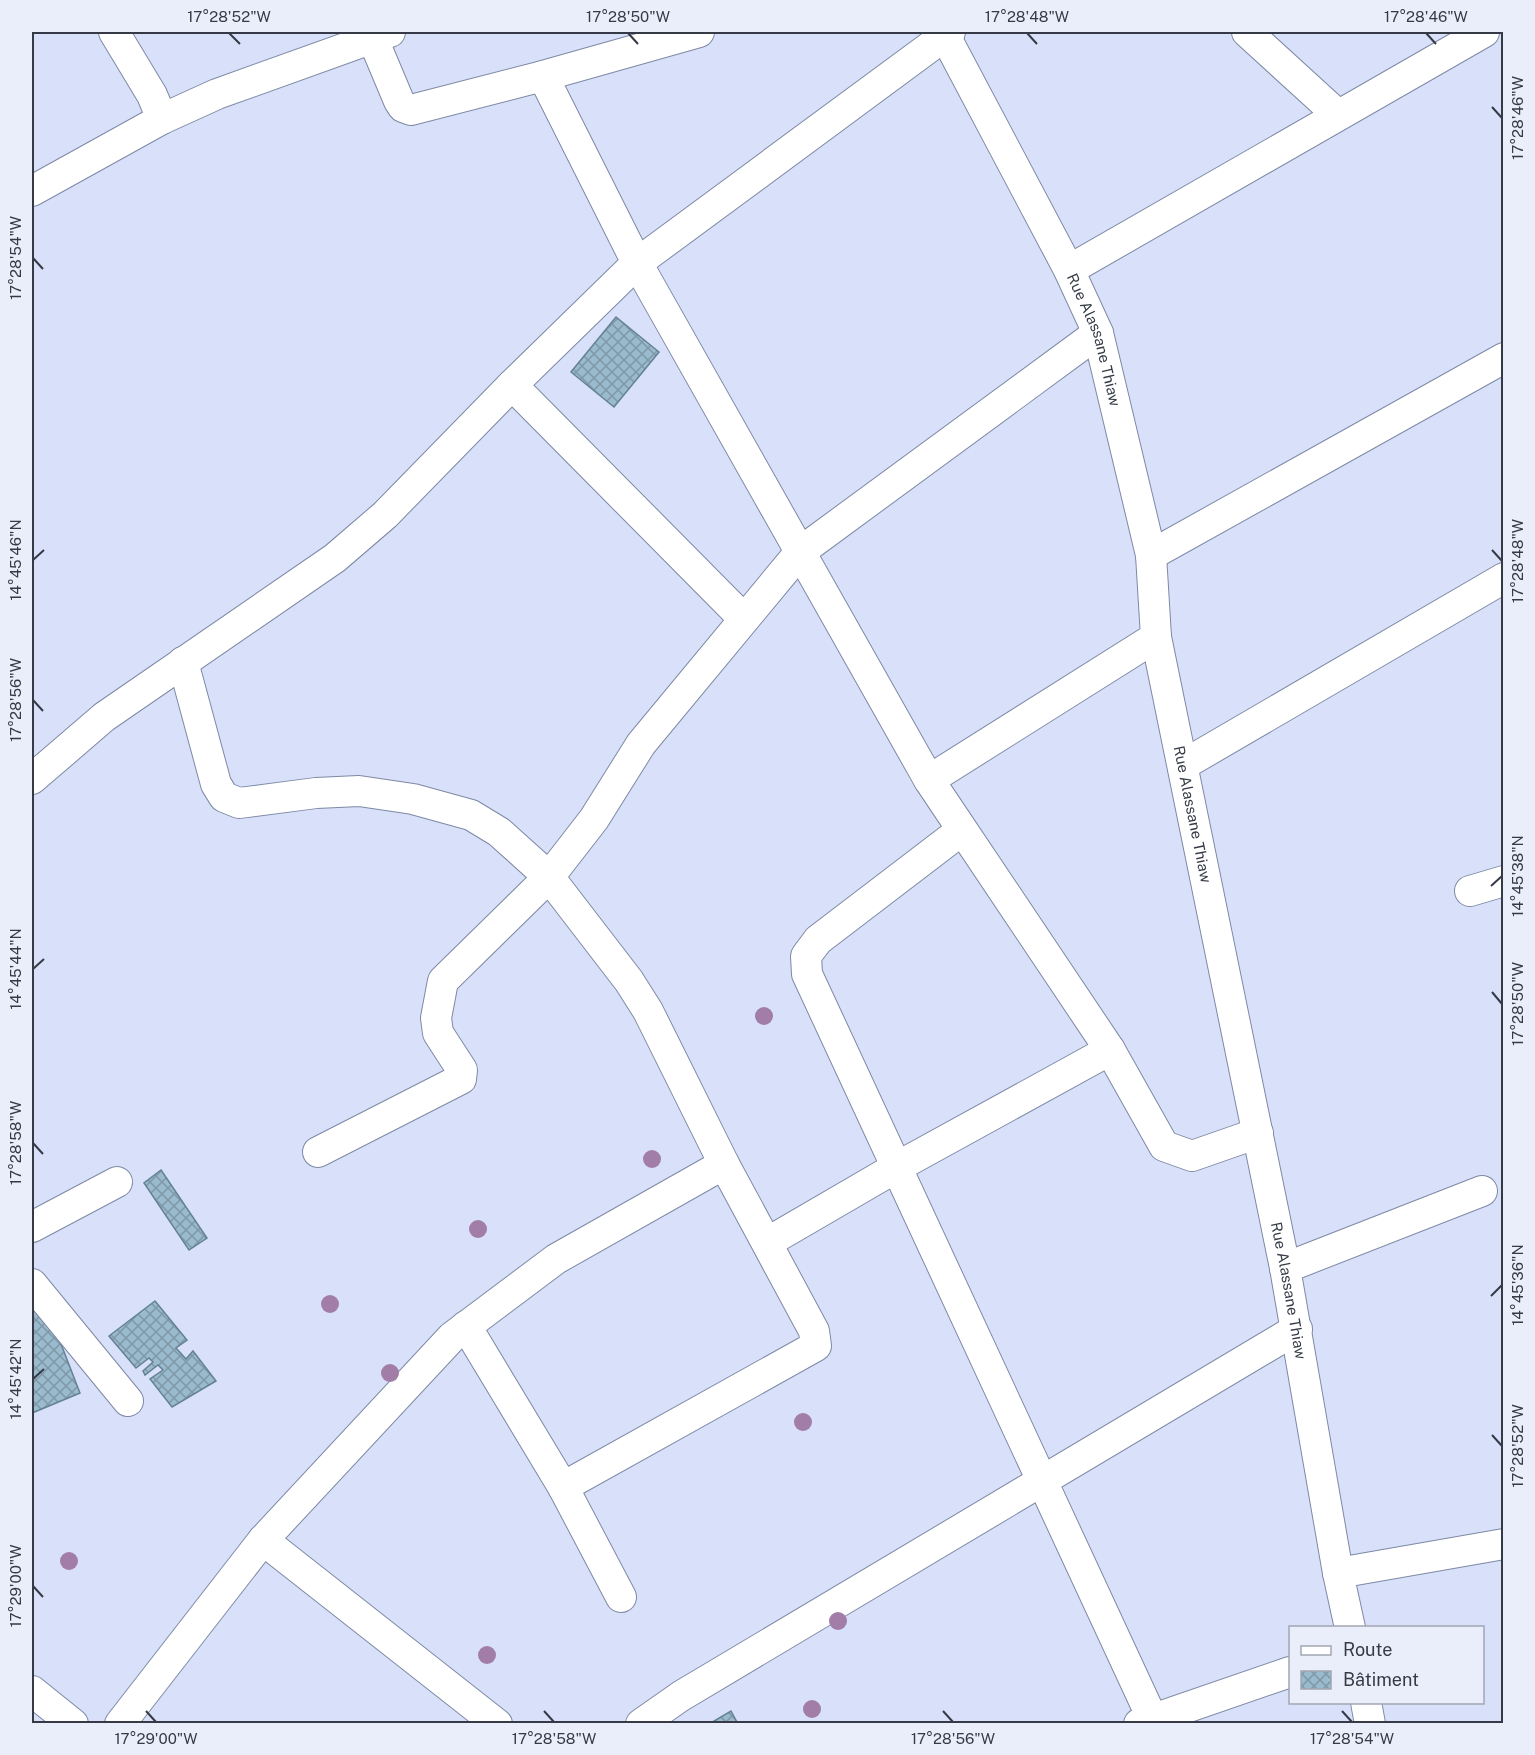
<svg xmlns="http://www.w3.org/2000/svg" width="1535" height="1755" viewBox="0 0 1535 1755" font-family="'Public Sans',sans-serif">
  <defs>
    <pattern id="building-cross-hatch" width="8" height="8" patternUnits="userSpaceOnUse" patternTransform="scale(1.5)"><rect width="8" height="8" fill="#9abacd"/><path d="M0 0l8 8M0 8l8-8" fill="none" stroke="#7e98a8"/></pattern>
  </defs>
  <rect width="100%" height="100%" fill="#d8e1f9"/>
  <path fill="url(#building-cross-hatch)" stroke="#648294" stroke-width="1.5" d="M616,317l43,35 -45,55 -43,-35z
    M161,1170l46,68 -18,12 -45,-67z
    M44,1300l36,93 -48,20v-108z
    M155,1301l32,39 -11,8 10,11 7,-8 23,30 -44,26 -22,-28 13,-9 -5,-5 -13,10 -2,-4 10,-9 -4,-4 -13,10 -27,-32z
    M731,1711l7,13h-29z"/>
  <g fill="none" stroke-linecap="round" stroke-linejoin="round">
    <g stroke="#7e89a5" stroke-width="32">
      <g id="minor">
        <path d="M114,32l38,63 10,24"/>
        <path d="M370,32l29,69 4,6 8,3 132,-34 156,-44"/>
        <path id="s1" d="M943,32l126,238 29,63 53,222 5,82 129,631 53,305 12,55"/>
        <path d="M1247,32l91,83"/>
        <path d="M543,76l94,187 292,517 181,270 54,96 28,10 66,-23"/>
        <path d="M32,191l130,-72 55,-25 173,-62"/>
        <path d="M1069,270l415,-238"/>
        <path d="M512,385l232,234"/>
        <path d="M1151,555l353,-197"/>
        <path d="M183,662l33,122 8,13 15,6 77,-10 43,-2 54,8 58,16 28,17 50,45 80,104 19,30 76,153 90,167 2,15 -253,141 -97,-161"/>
        <path d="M1183,765l321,-187"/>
        <path d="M32,779l72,-62 231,-159 50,-43 127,-130 125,-122 313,-231"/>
        <path d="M929,780l227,-143"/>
        <path d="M962,830l-144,110 -12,16 1,18 345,744 7,6"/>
        <path d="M1470,891l34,-10"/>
        <path d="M318,1152l143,-73 1,-9 -24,-37 -2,-15 7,-37 106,-104 45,-58 47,-75 159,-192 298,-219"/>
        <path d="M32,1227l85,-45"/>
        <path d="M768,1242l129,-75 213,-117"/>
        <path d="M1285,1268l197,-77"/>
        <path d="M32,1284l96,117"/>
        <path d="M563,1487l58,110"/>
        <path d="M263,1540l234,184"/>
        <path d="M1338,1573l166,-29"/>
        <path d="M32,1691l41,33"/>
        <path d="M1366,1702l4,22"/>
        <path d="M120,1724l143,-184 189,-203 104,-78 168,-95"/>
        <path d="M641,1724l40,-28 616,-367"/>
        <path d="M1139,1724l151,-52"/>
      </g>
    </g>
    <use href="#minor" stroke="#fff" stroke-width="30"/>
  </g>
  <g fill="#a17da7">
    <circle cx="764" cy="1016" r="9"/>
    <circle cx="652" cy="1159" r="9"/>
    <circle cx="478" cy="1229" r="9"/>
    <circle cx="330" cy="1304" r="9"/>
    <circle cx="390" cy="1373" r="9"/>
    <circle cx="803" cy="1422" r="9"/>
    <circle cx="69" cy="1561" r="9"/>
    <circle cx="838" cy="1621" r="9"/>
    <circle cx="487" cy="1655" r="9"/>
    <circle cx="812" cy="1709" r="9"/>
  </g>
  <path fill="none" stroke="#353a46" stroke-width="2" d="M229,33l11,11M628,33l10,11M1027,33l10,11M1426,33l10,11M1492,107l10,11M33,258l10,11M1492,550l10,11M33,560l11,-10M33,700l10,11M1491,886l11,-10M33,969l11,-10M1492,992l10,12M33,1143l10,11M1491,1296l11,-11M33,1379l11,-10M1492,1435l10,11M33,1586l10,11M146,1711l10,11M544,1711l10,11M943,1711l10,11M1342,1711l10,11"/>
  <g text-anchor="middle" stroke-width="6" stroke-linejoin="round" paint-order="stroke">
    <g font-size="15" fill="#353a46" stroke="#eaeefb">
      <text dy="5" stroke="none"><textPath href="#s1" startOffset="344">Rue Alassane Thiaw</textPath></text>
      <text dy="5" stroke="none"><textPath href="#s1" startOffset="830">Rue Alassane Thiaw</textPath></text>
      <text dy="5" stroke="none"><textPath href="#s1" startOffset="1316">Rue Alassane Thiaw</textPath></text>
    </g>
  </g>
  <rect width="1535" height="1755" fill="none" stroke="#eaeefb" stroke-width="66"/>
  <rect x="1289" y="1626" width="195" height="78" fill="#eaeefb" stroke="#a2a6b3" stroke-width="1.5"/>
  <rect x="1301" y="1646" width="30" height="9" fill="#ffffff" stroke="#a2a6b3" stroke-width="1.5"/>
  <text x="1343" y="1656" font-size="18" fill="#353a46">Route</text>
  <rect x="1301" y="1671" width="30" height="18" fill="url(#building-cross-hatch)" stroke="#a2a6b3" stroke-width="1.5"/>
  <text x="1343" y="1686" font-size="18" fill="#353a46">Bâtiment</text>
  <rect x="33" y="33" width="1469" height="1689" fill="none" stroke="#353a46" stroke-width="2"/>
  <g font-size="15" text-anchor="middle" fill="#353a46">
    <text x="229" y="22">17°28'52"W</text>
    <text x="628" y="22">17°28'50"W</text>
    <text x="1027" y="22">17°28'48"W</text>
    <text x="1426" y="22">17°28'46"W</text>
    <text transform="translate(1518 118) rotate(-90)" y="5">17°28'46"W</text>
    <text transform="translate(16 258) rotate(-90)" y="5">17°28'54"W</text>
    <text transform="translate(16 560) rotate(-90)" y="5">14°45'46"N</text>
    <text transform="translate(1518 561) rotate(-90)" y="5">17°28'48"W</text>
    <text transform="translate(16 700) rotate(-90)" y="5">17°28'56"W</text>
    <text transform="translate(1518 876) rotate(-90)" y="5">14°45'38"N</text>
    <text transform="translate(16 969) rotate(-90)" y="5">14°45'44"N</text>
    <text transform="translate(1518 1004) rotate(-90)" y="5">17°28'50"W</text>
    <text transform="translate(16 1143) rotate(-90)" y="5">17°28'58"W</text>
    <text transform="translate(1518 1285) rotate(-90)" y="5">14°45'36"N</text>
    <text transform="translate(16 1379) rotate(-90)" y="5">14°45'42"N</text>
    <text transform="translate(1518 1446) rotate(-90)" y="5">17°28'52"W</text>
    <text transform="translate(16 1586) rotate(-90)" y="5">17°29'00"W</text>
    <text x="156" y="1744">17°29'00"W</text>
    <text x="554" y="1744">17°28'58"W</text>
    <text x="953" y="1744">17°28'56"W</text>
    <text x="1352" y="1744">17°28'54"W</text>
  </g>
</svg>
